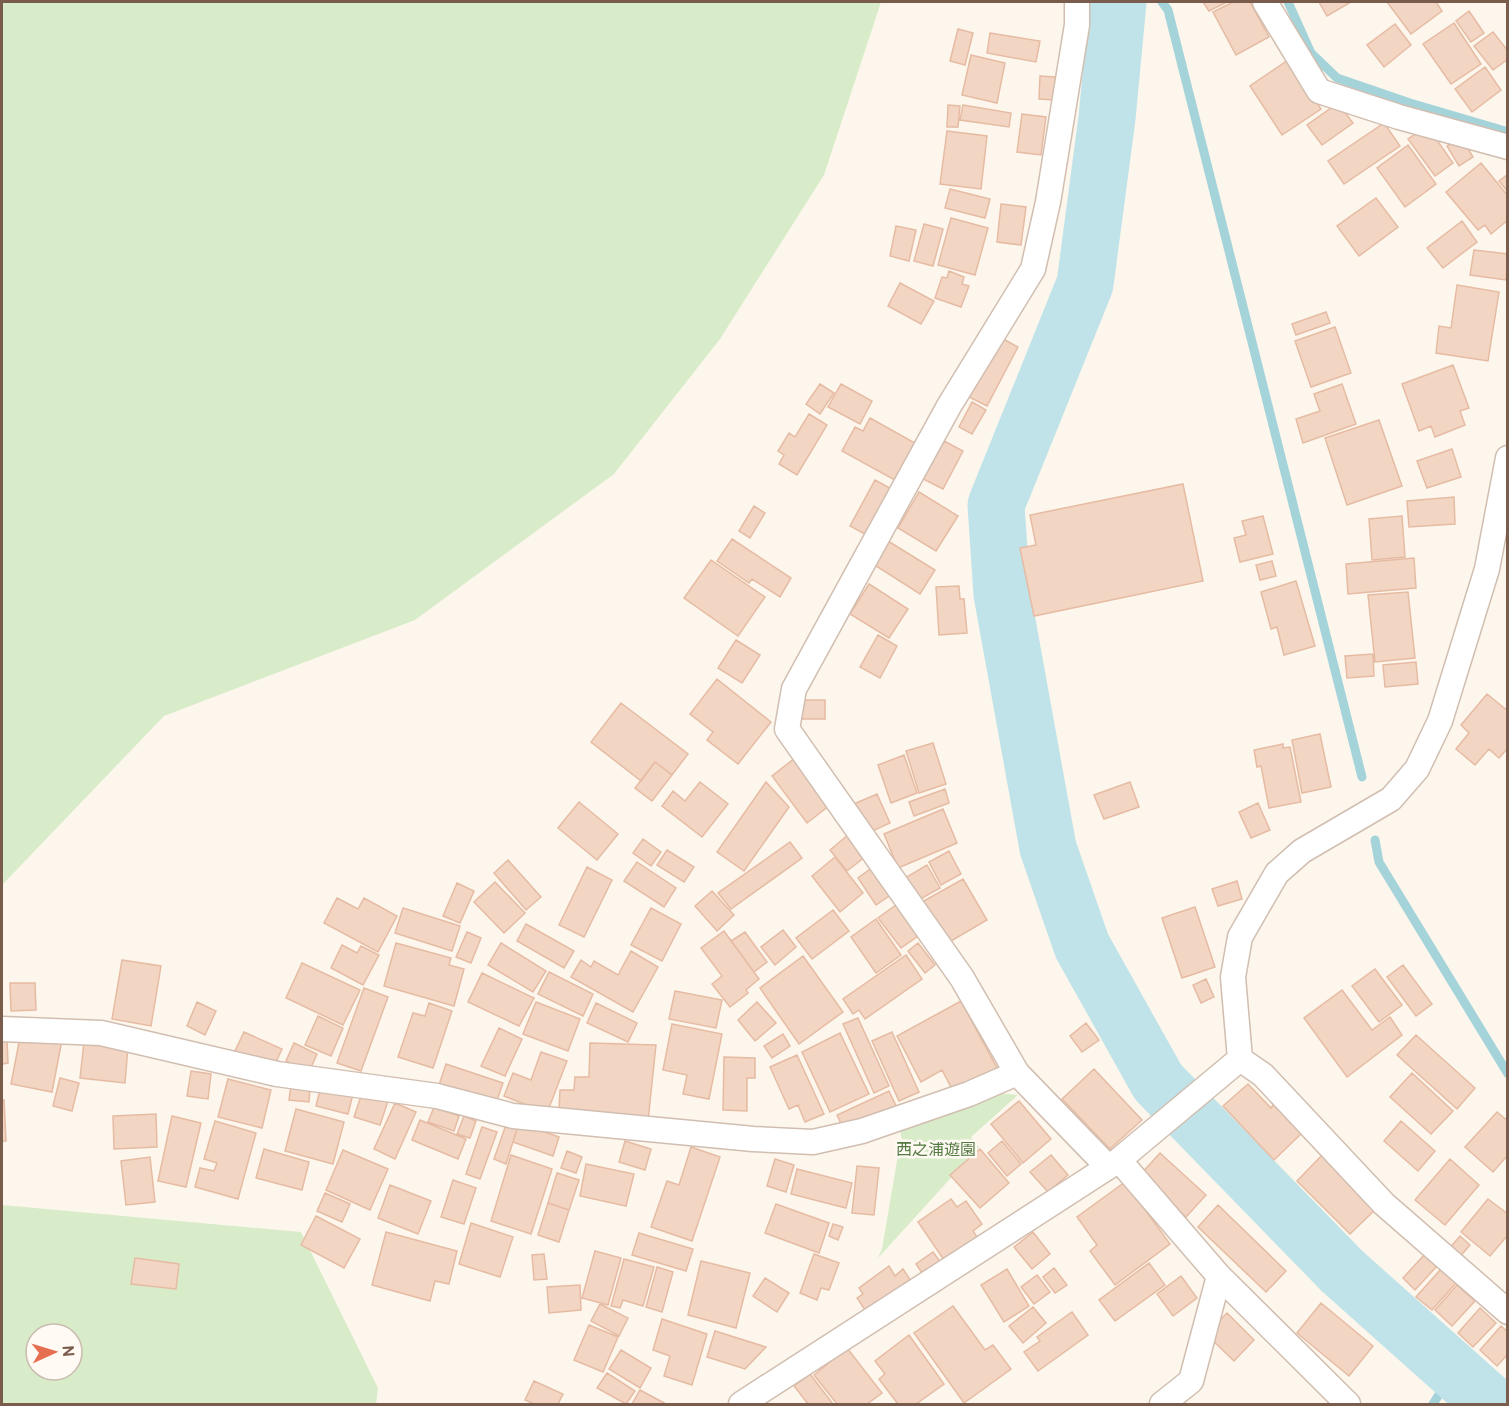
<svg xmlns="http://www.w3.org/2000/svg" width="1509" height="1406" viewBox="0 0 1509 1406" font-family="Overpass,'Noto Sans JP',sans-serif">
  <rect width="100%" height="100%" fill="#fdf6ec"/>
  <path fill="#d8ecc9" fill-rule="evenodd" d="M2,2h879l-57,173 -104,164 -106,135 -199,146 -251,96 -162,169z
    M1000,1093l18,2 -47,42 8,10 -101,111 4,-9 16,-94 6,-2 -4,-23z
    M2,1205l299,27 77,156 -2,16h-374zM36,1334h36v36h-36z"/>
  <g fill="none" stroke-linecap="round" stroke-linejoin="round">
    <path stroke="#a5d3da" stroke-width="9" d="M1162,2l6,8 194,767
      M1288,2l23,51 26,25 73,25 98,29
      M1375,840l4,22 129,212
      M1433,1404l21,-34"/>
    <path stroke="#bfe3e8" stroke-width="57" d="M1118,2l-11,116 -22,166 -89,221 6,89 46,254 34,98 76,136 184,189 149,133"/>
  </g>
  <path fill="#f3d5c3" stroke="#e6bba3" stroke-width="1.5" d="M1203,2h24l-18,9z
    M1233,2h17l19,35 -33,18 -23,-43z
    M1319,2h32l-24,14z
    M1387,2h49l6,9 -31,23z
    M1469,11l15,22 -13,9 -15,-21z
    M1454,23l27,41 -30,20 -28,-40z
    M1395,24l16,21 -27,22 -17,-22z
    M958,29l15,4 -8,32 -15,-4z
    M1493,32l15,19v8l-15,11 -19,-24z
    M990,33l50,8 -4,21 -49,-9z
    M971,55l34,8 -8,40 -35,-8z
    M1288,60l33,49 -39,26 -32,-49z
    M1485,67l16,23 -29,22 -17,-23z
    M1040,76l15,1 -1,23 -15,-1z
    M1338,103l15,20 -31,22 -15,-20z
    M948,105l12,1 -2,21h-11z
    M963,105l48,8 -2,14 -49,-7z
    M1022,114l24,3 -5,38 -24,-3z
    M1384,123l16,23 -56,38 -16,-23z
    M1427,126l26,37 -18,13 -27,-37z
    M947,131l40,5 -6,53 -41,-5z
    M1461,137l12,20 -14,9 -12,-20z
    M1408,145l28,39 -31,23 -28,-39z
    M1481,163l27,33v24l-17,14 -6,-9 -7,5 -32,-38z
    M1508,174v18l-9,-11z
    M950,189l40,10 -5,19 -40,-10z
    M1376,198l22,29 -39,29 -22,-30z
    M1001,204l25,3 -5,38 -24,-3z
    M951,218l37,10 -13,47 -37,-10z
    M1462,221l15,21 -34,26 -16,-20z
    M924,224l19,5 -10,37 -19,-5z
    M896,226l20,4 -7,31 -19,-5z
    M1474,250l34,4 -2,26 -36,-5z
    M949,271l15,6 -2,7 7,2 -8,21 -26,-9 7,-21 5,1z
    M900,283l34,18 -13,23 -33,-18z
    M1457,285l42,7 -11,69 -52,-8 3,-27 12,2z
    M1326,312l4,11 -34,12 -4,-11z
    M1335,327l16,46 -40,14 -16,-46z
    M996,335l22,12 -31,59 -22,-11z
    M1453,365l16,43 -9,3 5,14 -30,12 -4,-11 -12,5 -17,-47z
    M820,384l14,9 -14,21 -14,-10z
    M841,384l31,17 -12,23 -32,-17z
    M1342,384l14,40 -53,19 -7,-24 24,-8 -6,-17z
    M972,402l14,8 -14,24 -13,-7z
    M809,414l18,11 -30,50 -18,-11 5,-9 -6,-4 11,-18 6,4z
    M870,418l52,29 -20,37 -60,-33 13,-24 8,4z
    M1379,420l23,66 -55,19 -22,-67z
    M944,441l19,10 -20,38 -20,-10z
    M1452,449l9,28 -34,11 -10,-27z
    M875,480l24,13 -25,46 -24,-13z
    M1183,484l20,97 -169,35 -14,-68 16,-3 -6,-30z
    M919,492l39,24 -22,35 -38,-23z
    M1454,497l1,27 -46,3 -2,-26z
    M754,506l11,7 -15,25 -11,-7z
    M1263,516l10,38 -33,8 -6,-24 12,-3 -4,-14z
    M1402,516l3,41 -33,3 -3,-41z
    M732,539l59,39 -11,19 -28,-18 -3,4 -32,-22z
    M888,541l47,29 -15,24 -47,-30z
    M1414,558l2,30 -68,6 -2,-30z
    M711,560l54,37 -27,39 -54,-38z
    M1272,561l4,15 -16,4 -4,-15z
    M1296,581l19,65 -31,9 -7,-28 -6,2 -10,-37z
    M869,584l39,25 -19,29 -39,-24z
    M959,586l1,13h4l3,34 -28,2 -3,-48z
    M1408,592l7,66 -40,4 -7,-67z
    M878,635l19,11 -17,32 -20,-11z
    M736,640l24,15 -18,28 -24,-15z
    M1373,654l1,22 -27,2 -2,-22z
    M1416,662l2,22 -33,3 -2,-22z
    M717,679l54,43 -33,42 -31,-24 6,-8 -23,-18z
    M1487,694l21,17v37l-9,10 -10,-9 -14,16 -19,-16 13,-16 -8,-8z
    M803,700h22v19h-23z
    M621,703l67,51 -16,21 -17,-13 -14,19 -50,-39z
    M1320,734l11,53 -29,6 -10,-53z
    M933,743l13,41 -27,9 -13,-42z
    M1283,744v4l7,-1 11,55 -32,6 -8,-42 -4,1 -3,-17z
    M904,755l13,38 -26,10 -13,-38z
    M795,758l35,47 -23,18 -35,-47z
    M655,762l17,13 -20,26 -17,-13z
    M700,782l28,22 -26,33 -40,-31 11,-15 12,10z
    M766,782l23,25 -45,64 -27,-19z
    M1130,782l9,25 -35,12 -10,-24z
    M945,789l4,14 -35,13 -5,-14z
    M877,794l13,29 -22,10 -14,-29z
    M579,802l39,32 -21,26 -39,-32z
    M1258,803l12,27 -19,8 -12,-26z
    M943,809l14,34 -59,25 -14,-34z
    M849,834l17,22 -19,15 -17,-21z
    M643,839l18,13 -10,14 -18,-13z
    M790,842l12,16 -71,51 -13,-16z
    M667,850l27,17 -10,15 -27,-17z
    M949,851l12,23 -20,11 -12,-23z
    M835,857l28,36 -23,19 -28,-36z
    M508,860l33,37 -15,13 -32,-37z
    M637,862l39,26 -12,19 -40,-26z
    M927,865l13,23 -23,13 -12,-23z
    M587,867l25,13 -28,57 -25,-12z
    M873,867l19,27 -16,11 -18,-27z
    M963,879l24,41 -41,24 -24,-42z
    M1237,881l5,18 -24,7 -6,-17z
    M495,882l30,31 -21,20 -30,-31z
    M457,883l17,8 -14,32 -17,-7z
    M712,891l22,24 -17,16 -22,-25z
    M337,898l21,11 6,-11 33,18 -19,36 -54,-29z
    M896,905l22,31 -17,12 -23,-30z
    M1195,907l20,60 -33,11 -20,-60z
    M403,908l57,18 -8,25 -57,-18z
    M651,908l30,16 -19,37 -31,-16z
    M833,910l16,21 -37,28 -16,-21z
    M876,919l25,36 -25,18 -25,-36z
    M526,924l48,27 -10,17 -47,-27z
    M783,930l13,17 -21,18 -14,-18z
    M724,931l35,48 -13,11 2,3 -18,14 -18,-23 10,-8 -21,-28z
    M467,932l14,6 -10,25 -15,-6z
    M745,932l22,30 -13,10 -23,-31z
    M396,943l55,15 -2,7 15,4 -10,37 -70,-20z
    M501,943l45,28 -13,21 -45,-27z
    M918,943l17,22 -10,8 -17,-22z
    M342,945l15,8 4,-7 18,9 -16,30 -32,-17z
    M631,951l27,16 -25,45 -62,-35 10,-17 10,7 3,-6 24,14z
    M906,955l16,24 -57,40 -6,-9 -6,4 -10,-15z
    M803,956l40,56 -44,32 -39,-56z
    M122,960l39,6 -10,60 -39,-7z
    M302,963l58,27 -17,35 -57,-27z
    M1403,965l29,39 -16,12 -29,-39z
    M1375,969l27,36 -23,17 -27,-36z
    M549,972l44,22 -10,22 -45,-22z
    M482,973l52,25 -15,28 -51,-24z
    M1206,979l8,18 -13,6 -8,-18z
    M10,983h25l1,27 -25,1z
    M364,988l24,9 -27,74 -24,-8z
    M1342,990l30,40 18,-13 12,18 -55,42 -43,-59z
    M675,991l47,9 -6,28 -47,-9z
    M961,1001l36,67 -44,23 -11,-21 -21,12 -24,-46z
    M197,1002l19,9 -11,24 -18,-9z
    M536,1002l44,17 -12,32 -45,-17z
    M757,1002l19,21 -21,18 -17,-21z
    M429,1003l23,8 -19,57 -35,-11 15,-44 12,3z
    M596,1003l41,20 -9,19 -41,-19z
    M318,1016l25,12 -12,28 -26,-11z
    M858,1018l31,68 -15,7 -31,-69z
    M1086,1023l13,17 -17,12 -12,-16z
    M672,1024l50,10 -13,65 -26,-5 4,-19 -24,-5z
    M499,1028l23,11 -17,37 -24,-10z
    M21,1032l41,8 -10,52 -41,-8z
    M244,1032l38,17 -9,19 -38,-17z
    M892,1032l27,60 -20,9 -27,-60z
    M840,1033l29,61 -39,18 -28,-60z
    M783,1034l7,12 -18,12 -8,-12z
    M1416,1035l59,53 -18,21 -60,-54z
    M2,1038h5l1,25 -6,1z
    M84,1042l44,5 -3,36 -45,-5z
    M294,1043l23,11 -8,18 -23,-11z
    M590,1043l66,2 -8,76 -89,-10 1,-21h14l1,-13h14z
    M541,1052l26,9 -20,52 -43,-17 9,-23 18,7z
    M797,1055l27,59 -19,8 -7,-17 -9,4 -19,-42z
    M724,1057l31,1v20h-8v33l-24,-1z
    M446,1064l57,19 -8,23 -57,-18z
    M1094,1069l48,51 -32,29 -48,-50z
    M191,1071l20,3 -3,25 -21,-3z
    M1412,1073l41,38 -22,23 -41,-37z
    M60,1078l19,5 -7,28 -19,-5z
    M228,1079l43,11 -9,38 -44,-11z
    M322,1082l32,8 -6,24 -32,-8z
    M1248,1084l23,24 3,-4 28,29 -28,27 -51,-54z
    M291,1085l19,2 -1,15 -20,-2z
    M889,1091l8,17 -52,24 -8,-17z
    M362,1093l26,8 -8,24 -26,-8z
    M2,1100h2l2,41h-4z
    M1019,1101l32,38 -28,24 -32,-39z
    M395,1103l21,9 -21,47 -21,-10z
    M434,1107l25,9 -5,15 -26,-9z
    M296,1109l48,13 -11,42 -48,-13z
    M1497,1112l11,9v34l-15,17 -28,-25z
    M156,1114l1,33 -43,2 -1,-33z
    M172,1116l29,7 -15,64 -28,-6z
    M464,1116l12,5 -6,17 -13,-4z
    M508,1119l11,4 -13,41 -12,-5z
    M420,1120l46,19 -8,20 -46,-19z
    M215,1121l41,12 -18,66 -43,-12 5,-19 14,3 3,-8 -13,-4z
    M1401,1121l34,30 -17,20 -34,-30z
    M519,1123l40,14 -6,19 -40,-14z
    M482,1127l15,5 -17,47 -14,-5z
    M625,1141l26,8 -6,21 -26,-8z
    M1002,1141l19,23 -14,12 -19,-23z
    M691,1147l29,10 -28,84 -41,-14 16,-46 12,4z
    M264,1149l45,13 -7,28 -46,-12z
    M980,1149l29,34 -29,25 -30,-33z
    M343,1150l45,19 -18,41 -44,-20z
    M567,1151l15,6 -6,16 -15,-5z
    M1160,1153l46,42 -20,22 -46,-42z
    M1323,1154l54,54 -27,26 -53,-53z
    M511,1155l41,14 -21,65 -40,-13z
    M1051,1155l17,20 -20,17 -18,-20z
    M150,1157l5,45 -29,3 -5,-44z
    M775,1159l19,6 -8,27 -19,-6z
    M1450,1159l29,26 -34,40 -30,-25z
    M586,1164l48,10 -8,32 -46,-10z
    M857,1166l22,2 -5,47 -22,-2z
    M797,1169l55,14 -6,25 -55,-14z
    M557,1173l22,7 -10,30 -21,-7z
    M453,1180l23,8 -12,36 -23,-7z
    M1125,1182l45,62 -55,41 -25,-34 7,-6 -20,-28z
    M390,1185l41,16 -13,33 -40,-16z
    M325,1193l25,11 -8,18 -25,-11z
    M951,1199l6,8 9,-6 16,23 -9,7 4,6 -33,23 -26,-38z
    M1488,1199l20,15v21l-18,21 -29,-24z
    M548,1203l21,7 -10,32 -21,-7z
    M776,1204l53,19 -10,30 -54,-20z
    M1218,1205l68,66 -20,21 -68,-65z
    M316,1216l44,23 -16,29 -43,-23z
    M471,1223l42,14 -13,40 -41,-13z
    M833,1224l10,3 -5,13 -9,-4z
    M386,1232l71,19 -8,33 -14,-3 -5,20 -58,-16z
    M1033,1232l17,22 -18,15 -18,-22z
    M639,1233l54,16 -7,22 -54,-16z
    M1460,1236l10,9 -12,14 -10,-9z
    M595,1251l26,7 -13,47 -26,-7z
    M933,1252l11,15 -18,12 -10,-15z
    M544,1254l3,25 -13,1 -2,-25z
    M814,1254l25,9 -10,27 -8,-2 -4,12 -17,-7z
    M1425,1254l12,12 -22,24 -12,-12z
    M135,1258l44,6 -3,25 -45,-5z
    M624,1259l30,8 -11,39 -20,-6 -3,8 -9,-2z
    M701,1261l49,12 -14,55 -48,-13z
    M1149,1263l16,22 -50,36 -16,-21z
    M889,1266l6,10 8,-7 10,15 -44,32 -12,-18 6,-4 -4,-6z
    M657,1267l16,5 -11,40 -16,-5z
    M1054,1268l13,17 -12,8 -12,-16z
    M1007,1269l22,37 -25,16 -23,-37z
    M1441,1269l15,14 -24,27 -16,-13z
    M1037,1275l13,17 -16,12 -13,-17z
    M1181,1276l16,22 -24,18 -16,-22z
    M765,1278l24,15 -12,19 -24,-16z
    M580,1285l1,25 -32,3 -2,-26z
    M1457,1285l18,16 -23,25 -17,-16z
    M1321,1303l52,43 -24,30 -52,-43z
    M600,1304l28,14 -9,18 -28,-15z
    M953,1306l32,44 8,-5 18,24 -47,34 -50,-70z
    M1033,1307l13,16 -23,20 -14,-17z
    M1480,1308l16,15 -23,24 -15,-14z
    M1072,1312l16,23 -50,36 -14,-19 16,-11 -3,-4z
    M1227,1313l27,27 -20,21 -28,-27z
    M662,1319l45,15 -15,51 -28,-9 6,-20 -17,-6z
    M589,1325l29,12 -15,35 -29,-12z
    M1501,1326l7,6v22l-11,12 -17,-16z
    M715,1331l51,16 -21,22 -38,-12z
    M909,1335l35,49 -28,20h-18l-19,-25 6,-5 -10,-13z
    M847,1348l35,45 -15,11h-30l-23,-29z
    M621,1350l30,18 -11,20 -31,-19z
    M607,1373l28,18 -9,13 -29,-16z
    M810,1374l23,30h-25l-14,-18z
    M534,1381l29,13 -5,10h-24l-9,-4z
    M640,1390l26,14h-34z"/>
  <g fill="none" stroke-linecap="round" stroke-linejoin="round">
    <g stroke="#d1beb0" stroke-width="27">
      <path id="minor" d="M1077,2v23l-29,177 -15,67 -84,137 -155,283 -7,40 175,249 55,95 90,93
        M1265,2l54,89 80,26 109,30
        M2,1029l99,4 176,41 160,22 76,20 240,23 60,3 49,-11 107,-37 48,-21
        M1240,1059l23,16 121,129 124,108
        M1119,1160l100,116 129,128
        M741,1404l378,-244 121,-101 -7,-82 7,-40 37,-64 25,-22 89,-52 26,-30 23,-48 47,-152 21,-111
        M1162,1404l29,-23 28,-105"/>
    </g>
    <use href="#minor" stroke="#fff" stroke-width="24"/>
  </g>
  <g text-anchor="middle" stroke-width="5" stroke-linejoin="round" paint-order="stroke">
    <g font-size="16" fill="#537a41" stroke="#fffaf3">
      <text x="936" y="1155">西之浦遊園</text>
    </g>
  </g>
  <rect width="1509" height="1406" fill="none" stroke="#7a5c4d" stroke-width="6"/>
  <g transform="translate(54 1352) rotate(86)"><circle r="28" fill="#fffaf3" stroke="#cabbb1" stroke-width="1.5"/>
  <path d="M0-4.5L10 22L0 15L-10 22Z" fill="#e76f51"/>
  <text y="-9" font-size="16" font-weight="bold" text-anchor="middle" fill="#7a5c4d">N</text>
  </g>
</svg>
